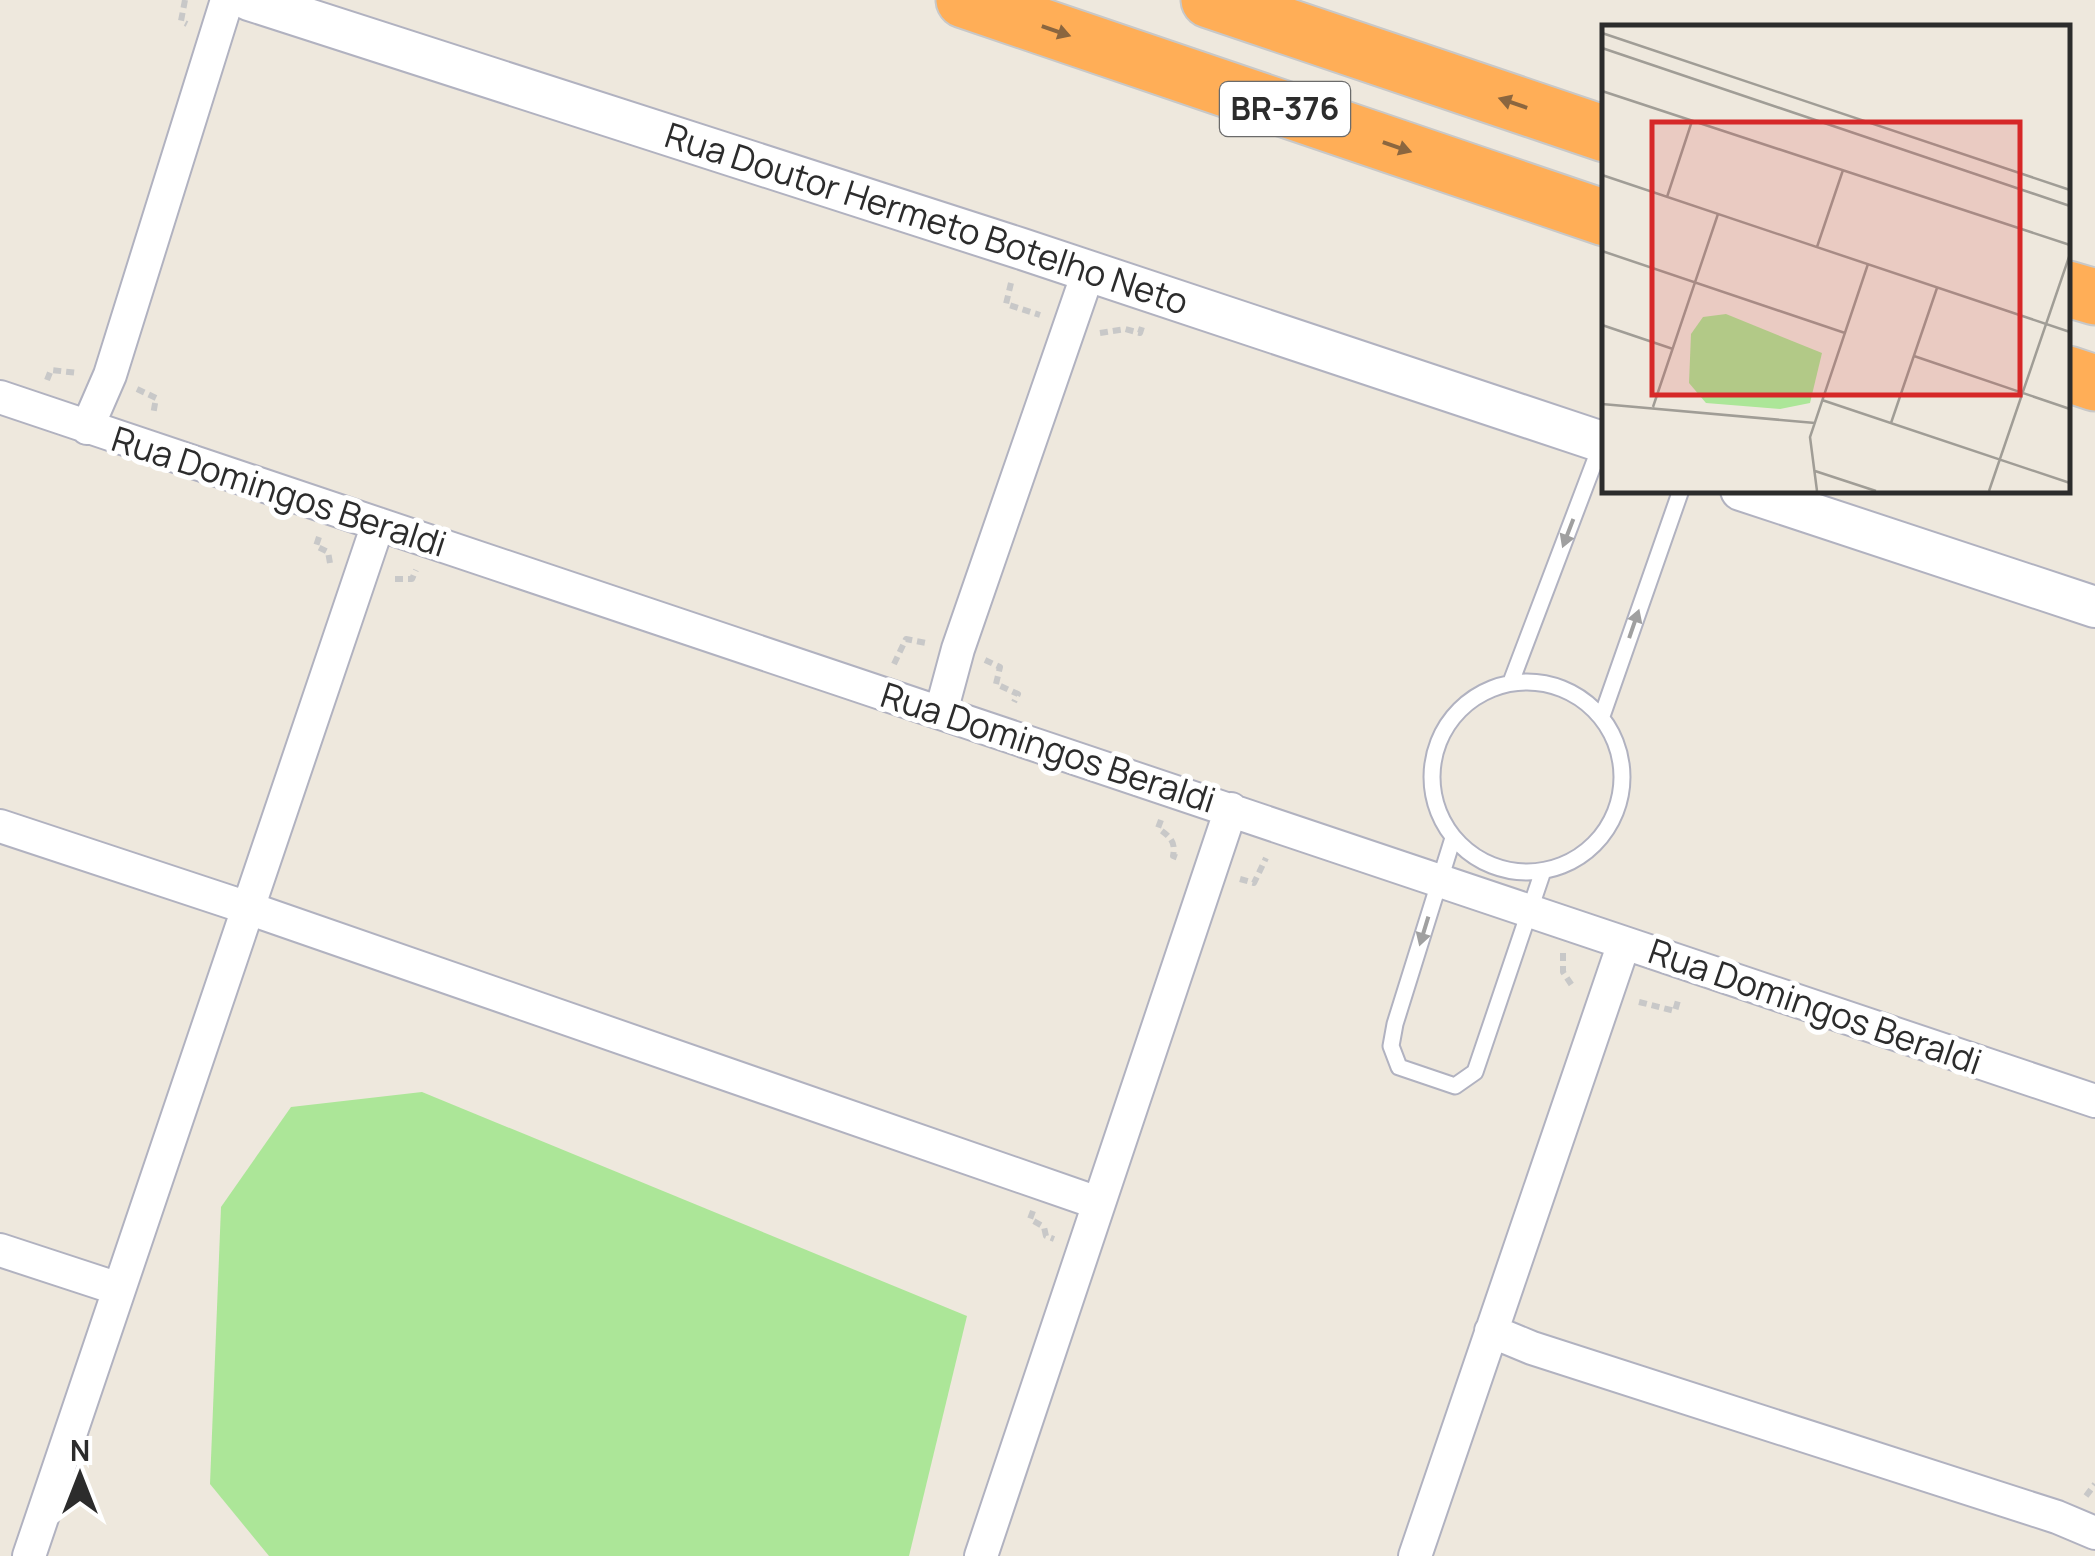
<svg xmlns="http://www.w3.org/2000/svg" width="2095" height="1556" viewBox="0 0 2095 1556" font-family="Manrope,sans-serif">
  <rect width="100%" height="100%" fill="#eee8dd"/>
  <path fill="#ace698" d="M422,1092l545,224 -58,240h-640l-59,-72 11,-277 70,-100z"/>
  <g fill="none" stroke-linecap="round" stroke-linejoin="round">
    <g stroke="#b1b2c0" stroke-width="19">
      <path id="service" d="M1432 777a95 95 0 1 1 190 0a95 95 0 1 1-190 0Z
        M1511,682l91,-240
        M1602,716l79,-226
        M1453,838l-58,186 -4,22 8,21 56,19 20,-14 68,-201"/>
    </g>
    <g stroke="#b1b2c0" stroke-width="36">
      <path id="minor" d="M0,397l2095,704
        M87,428l23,-53 117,-375
        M941,712l17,-63 130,-376
        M0,826l248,82 850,295
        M0,1250l119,39
        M1491,1331l41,17 525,169 38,16
        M29,1556l349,-1032
        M981,1556l250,-747
        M1415,1556l209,-613"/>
    </g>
    <g stroke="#b1b2c0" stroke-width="44">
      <g id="tertiary">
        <path id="s1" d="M249,0l770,248 586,195"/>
        <path d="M1741,490l354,117"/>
      </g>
    </g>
    <g stroke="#c8c8c8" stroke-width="59">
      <path id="motorway" d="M964,0l641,218
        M1209,0l396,134
        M2068,289l27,8
        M2068,374l27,9"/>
    </g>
    <path stroke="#c8c8c8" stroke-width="6" stroke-dasharray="8 5" stroke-linecap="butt" d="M185,0l-4,21 6,3
      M1011,283l-5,21 34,11
      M1100,333l25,-4 15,4 2,-6
      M47,380l4,-10 27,3
      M137,389l19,9 -3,17
      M319,537l-3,9 12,6 2,11
      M395,579h17l4,-9
      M985,660l15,7 -4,17 22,10 -4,8
      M894,664l12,-25 20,4
      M1161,820l-3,8c12,9 18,13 15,28l8,3
      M1240,879l14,4 12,-25
      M1563,953v19l10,15
      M1639,1002l36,9 4,-14
      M1033,1211l-3,8 14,8 2,9 8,3
      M2086,1496l9,-12"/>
    <use href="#service" stroke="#fff" stroke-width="15"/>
    <use href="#minor" stroke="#fff" stroke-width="32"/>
    <use href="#tertiary" stroke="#fff" stroke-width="40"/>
    <use href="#motorway" stroke="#ffae57" stroke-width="55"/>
  </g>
  <defs><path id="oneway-solid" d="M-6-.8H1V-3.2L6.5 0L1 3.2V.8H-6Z" transform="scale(2.5)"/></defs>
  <g fill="#8b663f">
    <use href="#oneway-solid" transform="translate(1056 31) rotate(19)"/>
    <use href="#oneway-solid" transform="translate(1513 103) rotate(-161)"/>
    <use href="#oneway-solid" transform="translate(1397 147) rotate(19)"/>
  </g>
  <g fill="#a0a0a0">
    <use href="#oneway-solid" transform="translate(1568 533) rotate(111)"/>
    <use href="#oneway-solid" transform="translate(1634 624) rotate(-71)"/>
    <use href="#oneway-solid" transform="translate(1424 931) rotate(107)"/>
  </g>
  <g text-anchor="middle" stroke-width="10" stroke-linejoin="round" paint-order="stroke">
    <rect fill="#fff" stroke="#6b6b6b" stroke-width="2.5" x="1220" y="82" width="130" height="54" rx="8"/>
    <g font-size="32" font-weight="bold" fill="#2c2c2c">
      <text x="1285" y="120">BR-376</text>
    </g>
    <g font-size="35" fill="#2c2c2c" stroke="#fff">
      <text dy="12" stroke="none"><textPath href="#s1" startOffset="712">Rua Doutor Hermeto Botelho Neto</textPath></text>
      <text transform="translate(279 492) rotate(18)" y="12">Rua Domingos Beraldi</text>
      <text transform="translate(1048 748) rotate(18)" y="12">Rua Domingos Beraldi</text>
      <text transform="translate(1815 1007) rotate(19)" y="12">Rua Domingos Beraldi</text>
    </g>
  </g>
  <g transform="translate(1602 25)">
    <rect width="468" height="468" fill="#eee8dd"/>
    <path d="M124,289l96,39 -12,50 -30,6 -74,-6 -17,-20 2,-49 12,-17z" fill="#ace698"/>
    <path fill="none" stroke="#a09d96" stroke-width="2.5" d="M0,8l468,157M0,23l468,158M0,66l468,154M0,150l468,157M65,172l25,-76M215,222l26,-77M0,226l243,82M0,300l71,24M312,331l156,53M220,375l248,83M0,379l213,19M51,382l65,-193M289,398l46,-135M213,446l61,20M215,466l-7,-54 58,-173M387,466l81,-237"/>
    <path fill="#d62828" fill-opacity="0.15" stroke="#d62828" stroke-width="5" d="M50,97h368v273h-368z"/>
    <rect width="468" height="468" fill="none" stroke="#2c2c2c" stroke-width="5"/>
  </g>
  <g transform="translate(80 1476)" stroke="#ffffff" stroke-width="8" paint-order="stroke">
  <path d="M0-8L18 38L0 25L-18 38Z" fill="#2c2c2c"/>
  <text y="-15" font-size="28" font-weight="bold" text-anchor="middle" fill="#2c2c2c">N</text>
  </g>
</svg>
